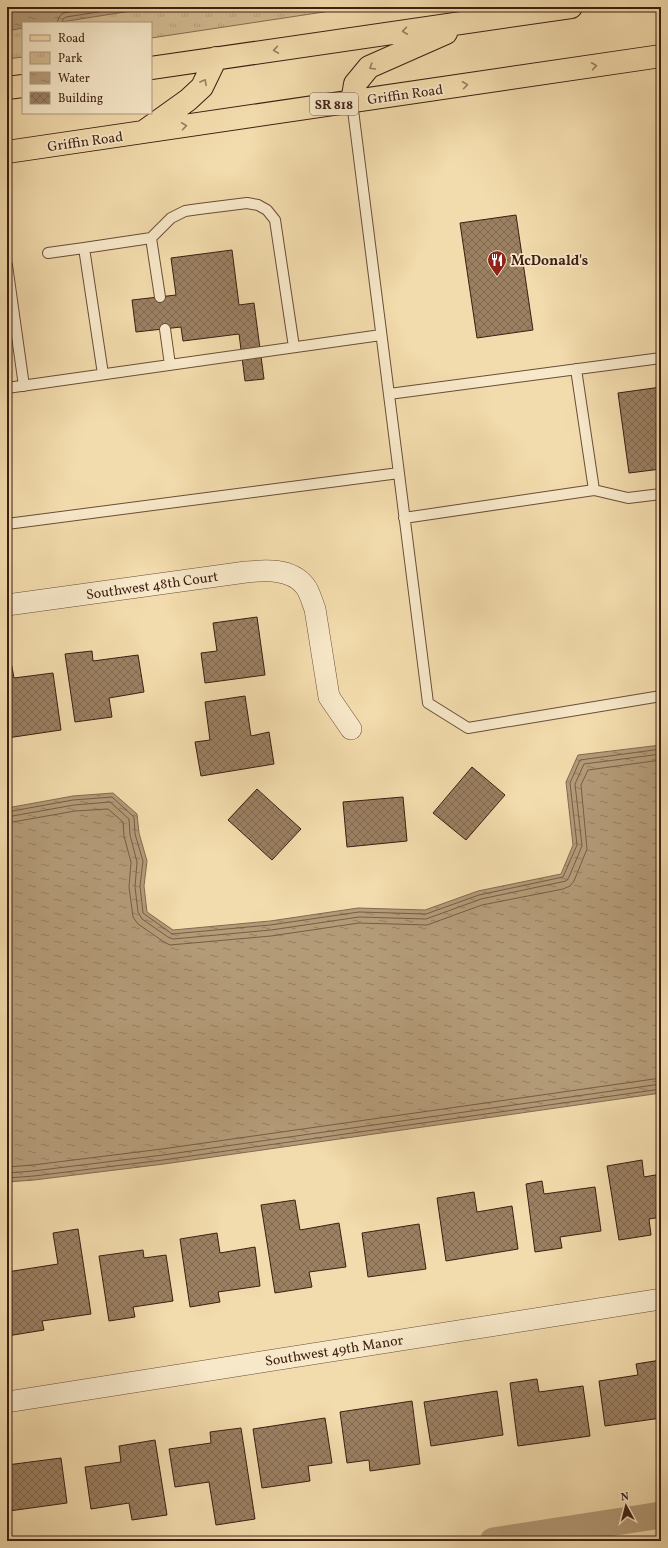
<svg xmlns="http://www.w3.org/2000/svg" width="668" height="1548" viewBox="0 0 668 1548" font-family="Vollkorn,serif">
  <defs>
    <pattern id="park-tufts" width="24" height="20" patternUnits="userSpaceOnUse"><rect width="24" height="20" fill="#d3bb92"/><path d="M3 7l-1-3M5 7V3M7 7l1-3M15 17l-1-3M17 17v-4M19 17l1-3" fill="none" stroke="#b6a07d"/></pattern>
    <pattern id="water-ripples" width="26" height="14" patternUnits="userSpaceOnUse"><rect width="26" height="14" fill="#b49b78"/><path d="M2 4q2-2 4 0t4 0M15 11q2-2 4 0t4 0" fill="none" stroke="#947e61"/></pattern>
    <pattern id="building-cross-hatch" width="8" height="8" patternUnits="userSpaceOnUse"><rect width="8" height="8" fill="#9b8062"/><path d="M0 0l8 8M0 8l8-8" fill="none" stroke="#80684f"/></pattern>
  </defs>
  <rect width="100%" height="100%" fill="#f2dbac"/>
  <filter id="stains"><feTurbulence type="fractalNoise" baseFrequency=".005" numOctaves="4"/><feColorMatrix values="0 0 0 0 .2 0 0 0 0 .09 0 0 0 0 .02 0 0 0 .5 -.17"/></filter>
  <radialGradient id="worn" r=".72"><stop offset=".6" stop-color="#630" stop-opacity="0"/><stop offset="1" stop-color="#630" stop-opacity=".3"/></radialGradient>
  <path fill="url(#park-tufts)" stroke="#886c52" d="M7,7h350l-206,31v-15h-128v34l-16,2z"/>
  <path fill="url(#water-ripples)" stroke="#84694f" d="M7,7h149l-101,16h-32v5l-16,3z
    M661,745v348l-497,71 -130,16 -27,2v-374l66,-12 40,-3 24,21 2,19 8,28 -3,25 3,26 26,18 97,-9 88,-13 67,2 53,-19 83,-17 12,-29 -7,-63 12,-27z"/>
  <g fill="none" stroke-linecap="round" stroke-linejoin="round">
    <path stroke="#785c45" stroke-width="1" d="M57,23l2,-6 4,-4 35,-6
      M62,23l1,-4 3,-2 64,-10
      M7,812l66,-12 39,-3 22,20 1,17 8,27 -3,25 3,27 29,21 98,-9 89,-13 67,2 53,-19 84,-18 14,-32 -7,-62 10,-23 81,-11
      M7,817l67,-12 36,-3 19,17 1,16 7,27 -2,25 3,25 4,7 26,18 5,2 98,-9 88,-13 67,2 55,-20 85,-18 3,-4 13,-31 -7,-62 9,-20 77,-10
      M7,823l68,-12 33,-2 15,13 1,14 7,26 -2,25 4,30 5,7 26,18 6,3 101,-9 88,-13 68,2 55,-20 81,-16 7,-3 4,-5 13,-32 -6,-64 7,-15 73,-10
      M7,1167l26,-2 129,-16 499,-71
      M7,1173l26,-2 130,-16 498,-71
      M7,1178l27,-2 129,-16 498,-71"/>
    <path stroke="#b49b78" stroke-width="27" d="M493,1541l168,-26"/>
  </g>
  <path fill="url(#building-cross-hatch)" stroke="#3d1e12" d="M516,215l17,115 -56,8 -17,-115z
    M232,250l7,55 15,-2 10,76 -19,2 -6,-47 -56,7 -2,-14 -45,5 -4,-32 44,-5 -5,-37z
    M661,387v82l-32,4 -11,-80z
    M257,617l8,58 -60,8 -4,-30 16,-2 -4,-28z
    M92,651l1,10 45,-6 6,37 -35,6 3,19 -37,5 -10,-68z
    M7,662h4l3,16 39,-5 8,57 -54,8z
    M245,696l6,40 18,-4 5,32 -73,12 -6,-34 15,-2 -5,-38z
    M472,767l33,28 -39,45 -33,-27z
    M257,789l44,40 -29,31 -44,-40z
    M403,797l4,44 -60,6 -4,-45z
    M642,1160l2,17 17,-3v43l-12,2 2,16 -32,5 -12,-74z
    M542,1181l2,13 51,-7 6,44 -41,6 2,11 -27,4 -9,-68z
    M474,1192l3,20 35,-6 6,43 -72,12 -9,-63z
    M295,1200l5,30 39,-7 7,44 -37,5 3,15 -37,6 -14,-88z
    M419,1224l7,45 -58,8 -6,-44z
    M78,1229l13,85 -49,7 2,9 -37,6v-64l51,-8 -5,-31z
    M217,1233l3,20 35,-6 5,39 -42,6 2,10 -30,5 -10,-68z
    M143,1250l1,8 22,-3 7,46 -40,6 2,10 -26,4 -10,-65z
    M661,1360v58l-56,8 -6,-45 39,-6 -2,-11z
    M537,1379l2,13 44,-6 7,50 -72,10 -8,-63z
    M497,1391l6,44 -72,11 -7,-44z
    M412,1401l8,63 -50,7 -1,-11 -22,3 -7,-51z
    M325,1418l7,45 -24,3 2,15 -48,7 -9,-59z
    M241,1428l14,91 -39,6 -7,-43 -34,5 -6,-38 42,-6 -1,-11z
    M155,1440l12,75 -35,5 -3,-17 -38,6 -6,-42 36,-5 -2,-16z
    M61,1458l6,45 -58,8 -2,-12v-34z"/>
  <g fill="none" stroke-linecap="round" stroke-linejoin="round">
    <g stroke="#6a4d38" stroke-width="12">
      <path id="service" d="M352,102l76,601 40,25 193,-32
        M151,238l9,59
        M48,253l36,-5
        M7,265l17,121
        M165,329l5,36
        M103,374l-19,-126 67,-10 20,-20 14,-7 14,-2 48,-6 11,2 9,5 8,10 19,127
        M7,388l374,-53
        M389,394l272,-36
        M594,490l34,8 33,-4
        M404,518l190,-28 -18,-121
        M7,524l392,-51"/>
    </g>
    <g stroke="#6a4d38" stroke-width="22">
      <path id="minor" d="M7,605l239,-33c19,-2 45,-4 59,14 5,6 7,16 10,23l14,88 22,32
        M7,1402l654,-103"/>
    </g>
    <g stroke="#3d1e12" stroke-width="24">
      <path id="primary" d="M151,68l420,-61
        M7,88l16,-2
        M352,102l3,-18 14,-17 77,-34
        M146,130l42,-30 14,-13 14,-29
        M7,152l654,-96"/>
    </g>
    <use href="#service" stroke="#f7e8c9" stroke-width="10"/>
    <use href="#minor" stroke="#f7e8c9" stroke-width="21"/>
    <use href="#primary" stroke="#f2dbac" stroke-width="22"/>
  </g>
  <defs><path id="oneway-chevron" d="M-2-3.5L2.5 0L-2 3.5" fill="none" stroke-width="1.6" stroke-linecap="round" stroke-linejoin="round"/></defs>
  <g stroke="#987c5f">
    <use href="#oneway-chevron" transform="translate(405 31) rotate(172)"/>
    <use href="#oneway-chevron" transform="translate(276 50) rotate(172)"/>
    <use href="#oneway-chevron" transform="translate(594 66) rotate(-8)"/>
    <use href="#oneway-chevron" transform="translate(372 67) rotate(149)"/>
    <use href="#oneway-chevron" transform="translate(204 82) rotate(-61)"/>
    <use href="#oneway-chevron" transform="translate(465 85) rotate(-8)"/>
    <use href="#oneway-chevron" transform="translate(184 126) rotate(-8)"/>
  </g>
  <defs>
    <g id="restaurant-pin" transform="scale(1)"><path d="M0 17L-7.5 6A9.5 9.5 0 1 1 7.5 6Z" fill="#8f2418" stroke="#f7e8c9"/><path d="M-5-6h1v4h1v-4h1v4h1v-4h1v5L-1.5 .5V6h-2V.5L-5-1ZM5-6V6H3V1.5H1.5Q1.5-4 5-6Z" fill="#fff"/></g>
  </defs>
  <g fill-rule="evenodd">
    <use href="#restaurant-pin" x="497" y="260"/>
  </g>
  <g text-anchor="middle" stroke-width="3.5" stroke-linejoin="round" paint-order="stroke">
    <rect fill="#f7e8c9" stroke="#755b49" stroke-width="1" x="310" y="93" width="48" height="22" rx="3"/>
    <g font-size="13" font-weight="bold" fill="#3d1e12">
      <text x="334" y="109">SR 818</text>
    </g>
    <g font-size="14" fill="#3d1e12" stroke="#f7e8c9">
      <text transform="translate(405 94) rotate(-8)" y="5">Griffin Road</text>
      <text transform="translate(85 141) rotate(-8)" y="5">Griffin Road</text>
      <text transform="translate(152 585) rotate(-8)" y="5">Southwest 48th Court</text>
      <text transform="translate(334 1350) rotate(-9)" y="5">Southwest 49th Manor</text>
    </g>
    <g font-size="14" font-weight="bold" fill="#3d1e12" stroke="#f7e8c9" text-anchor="start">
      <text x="511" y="265">McDonald's</text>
    </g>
  </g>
  <rect width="668" height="1548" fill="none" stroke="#f2dbac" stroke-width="24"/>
  <rect x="8" y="8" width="652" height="1532" fill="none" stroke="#3d1e12" stroke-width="2"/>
  <rect x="12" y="12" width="644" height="1524" fill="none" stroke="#3d1e12"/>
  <rect x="22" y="22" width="130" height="92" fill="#f7e8c9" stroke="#ad9780"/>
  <rect x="30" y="35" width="20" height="6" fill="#f2dbac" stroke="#ad9780"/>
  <text x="58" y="42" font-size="12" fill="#3d1e12">Road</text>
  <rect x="30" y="52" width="20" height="12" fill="url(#park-tufts)" stroke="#ad9780"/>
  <text x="58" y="62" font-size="12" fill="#3d1e12">Park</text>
  <rect x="30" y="72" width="20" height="12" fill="url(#water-ripples)" stroke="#ad9780"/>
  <text x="58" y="82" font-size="12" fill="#3d1e12">Water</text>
  <rect x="30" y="92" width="20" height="12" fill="url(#building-cross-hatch)" stroke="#ad9780"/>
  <text x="58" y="102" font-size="12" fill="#3d1e12">Building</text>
  <g transform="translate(626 1506) rotate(353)" stroke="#f7e8c9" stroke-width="3" paint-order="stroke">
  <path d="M0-3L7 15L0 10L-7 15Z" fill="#3d1e12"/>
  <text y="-6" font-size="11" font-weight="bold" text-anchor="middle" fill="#3d1e12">N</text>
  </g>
  <rect width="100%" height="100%" filter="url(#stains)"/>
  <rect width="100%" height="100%" fill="url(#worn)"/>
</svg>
